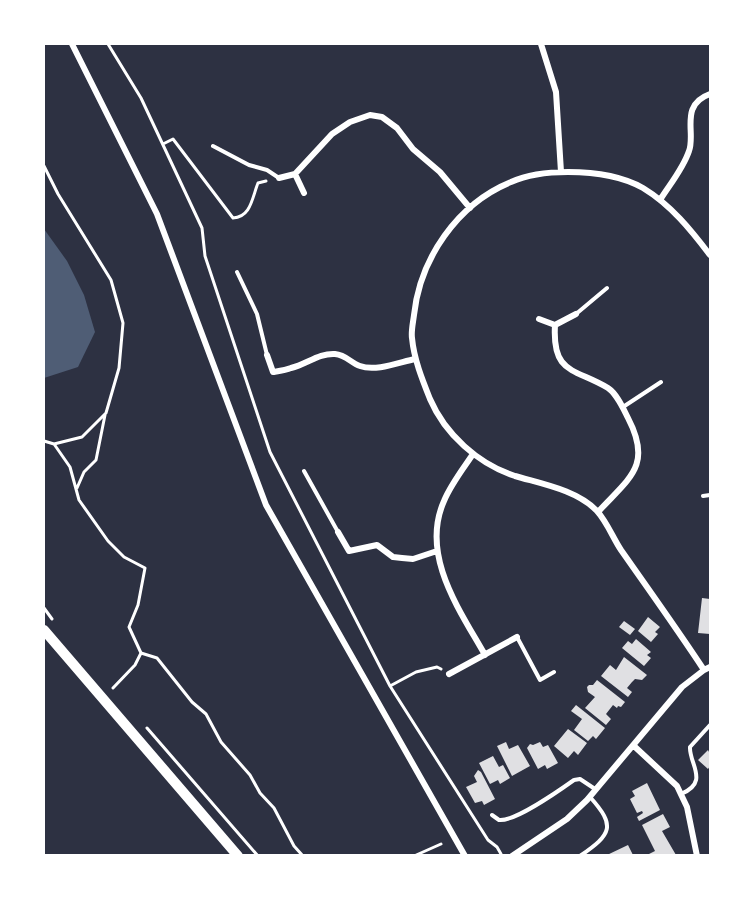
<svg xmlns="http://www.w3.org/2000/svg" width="754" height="899" viewBox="0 0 754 899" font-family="Barlow,sans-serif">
  <rect width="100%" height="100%" fill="#2d3142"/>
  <path fill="#4f5d75" d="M44,229l23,32 17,34 11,37 -17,35 -34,11z"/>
  <path fill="#e0e0e3" d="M702,598l8,1v35l-12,-1z
    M648,617l12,10 -5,5 3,2 -7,8 -13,-11z
    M624,621l11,8 -5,6 -11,-8z
    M636,639l15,13 -4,3 4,3 -7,8 -22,-18 6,-7 4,3z
    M624,657l23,18 -5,5 -7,-1 -3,3 -5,6 5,4 -4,5 -27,-21 9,-11 6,5z
    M597,680l28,22 -4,5 -3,-1 -1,2 -4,-3 -7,9 5,5 -5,6 -21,-17 10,-11 -7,-5 -1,-5 2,-2h4z
    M576,705l29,23 -9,11 -3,-3 -5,5 -14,-11 8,-11 -11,-8z
    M568,729l19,14 -9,12 -4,-4 -6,7 -14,-12z
    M506,742l3,7 9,-4 12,21 -18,10 -15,-30z
    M540,742l3,5 5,-2 10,18 -11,6 -2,-4 -7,4 -11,-21 3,-4 3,1z
    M708,750l1,2 1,-1v15l-2,3 -10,-9z
    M493,756l6,11 4,-2 7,13 -10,6 -2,-4 -8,4 -11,-21z
    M478,770l3,2 14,27 -11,6 -2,-4 -7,2 -9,-16 11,-5 -3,-6z
    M647,783l13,27 -21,11 -2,-4 6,-4 -1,-2 -5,2 -7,-14 5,-3 -3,-5z
    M663,814l7,13 -8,4 14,24h-29l8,-4 -13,-26z
    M628,845l5,10h-26z"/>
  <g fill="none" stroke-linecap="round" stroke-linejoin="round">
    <path stroke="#fff" stroke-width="3" d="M108,44l33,54 61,130 3,28 65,196 120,234 98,154 9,7 4,7
      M163,144l10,-5 60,79c18,-1 19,-20 25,-35l8,-2
      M44,166l14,28 53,86 12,43 -4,45 -13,45 -24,24 -28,7 -10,-3
      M54,444l16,23 9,33 29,41 16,16 21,11 -7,37 -9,22 12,26 -6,12 -22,23
      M77,488l7,-16 12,-12 9,-45
      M44,608l8,11
      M141,653l16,5 35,44 14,12 15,28 29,33 10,18 14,15 20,38 9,10
      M390,686l26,-14 21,-5 4,2
      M147,728l111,128
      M414,856l27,-12"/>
    <path stroke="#fff" stroke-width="4" d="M213,146l36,19 18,5 12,8
      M237,272l20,42 10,41
      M576,314l31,-26
      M623,407l38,-25
      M304,471l34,61
      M703,496l7,-1
      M517,637l23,43 14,-8
      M681,794c29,-12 8,-30 9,-47l20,-22
      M492,815l7,5c15,2 61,-30 75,-40l6,-1 15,10
      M580,856c32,-22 36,-30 10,-59"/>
    <path stroke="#fff" stroke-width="6" d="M72,44l85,170 109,291 199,351
      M541,44l15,48 5,80
      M295,174l9,19
      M279,178l16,-4 37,-40 18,-12 20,-7 12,2 15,11 16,21 27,23 30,36
      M660,200c10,-16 23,-31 29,-49 7,-18 -10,-46 21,-57
      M539,319l16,6 21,-11
      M555,325c-3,50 20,43 53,63 9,6 15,20 20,30 25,48 1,60 -30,94
      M267,355l6,17c6,-1 13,-2 18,-4 16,-4 28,-15 44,-14 11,1 16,9 25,12 16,6 40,-4 55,-7
      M473,454c-10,15 -22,30 -29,47 -24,54 15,108 41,154
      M338,532l11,19 28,-6 16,12 9,1 11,1 24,-8
      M704,670c-27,-41 -55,-80 -83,-120 -8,-12 -14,-28 -24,-39 -20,-21 -55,-27 -82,-35 -37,-12 -70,-42 -85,-77 -8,-20 -16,-40 -18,-61 -1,-7 1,-15 2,-23 6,-56 43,-111 97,-133 18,-8 38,-10 57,-10 26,0 52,3 75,16 28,17 48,42 67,67
      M449,674l68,-37
      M634,746l43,40 10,21 10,49
      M512,856l55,-37 20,-19 95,-113 22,-17 6,-3"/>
    <path stroke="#fff" stroke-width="10" d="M44,630l194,226"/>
  </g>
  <rect width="754" height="899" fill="none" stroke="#ffffff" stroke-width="90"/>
</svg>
